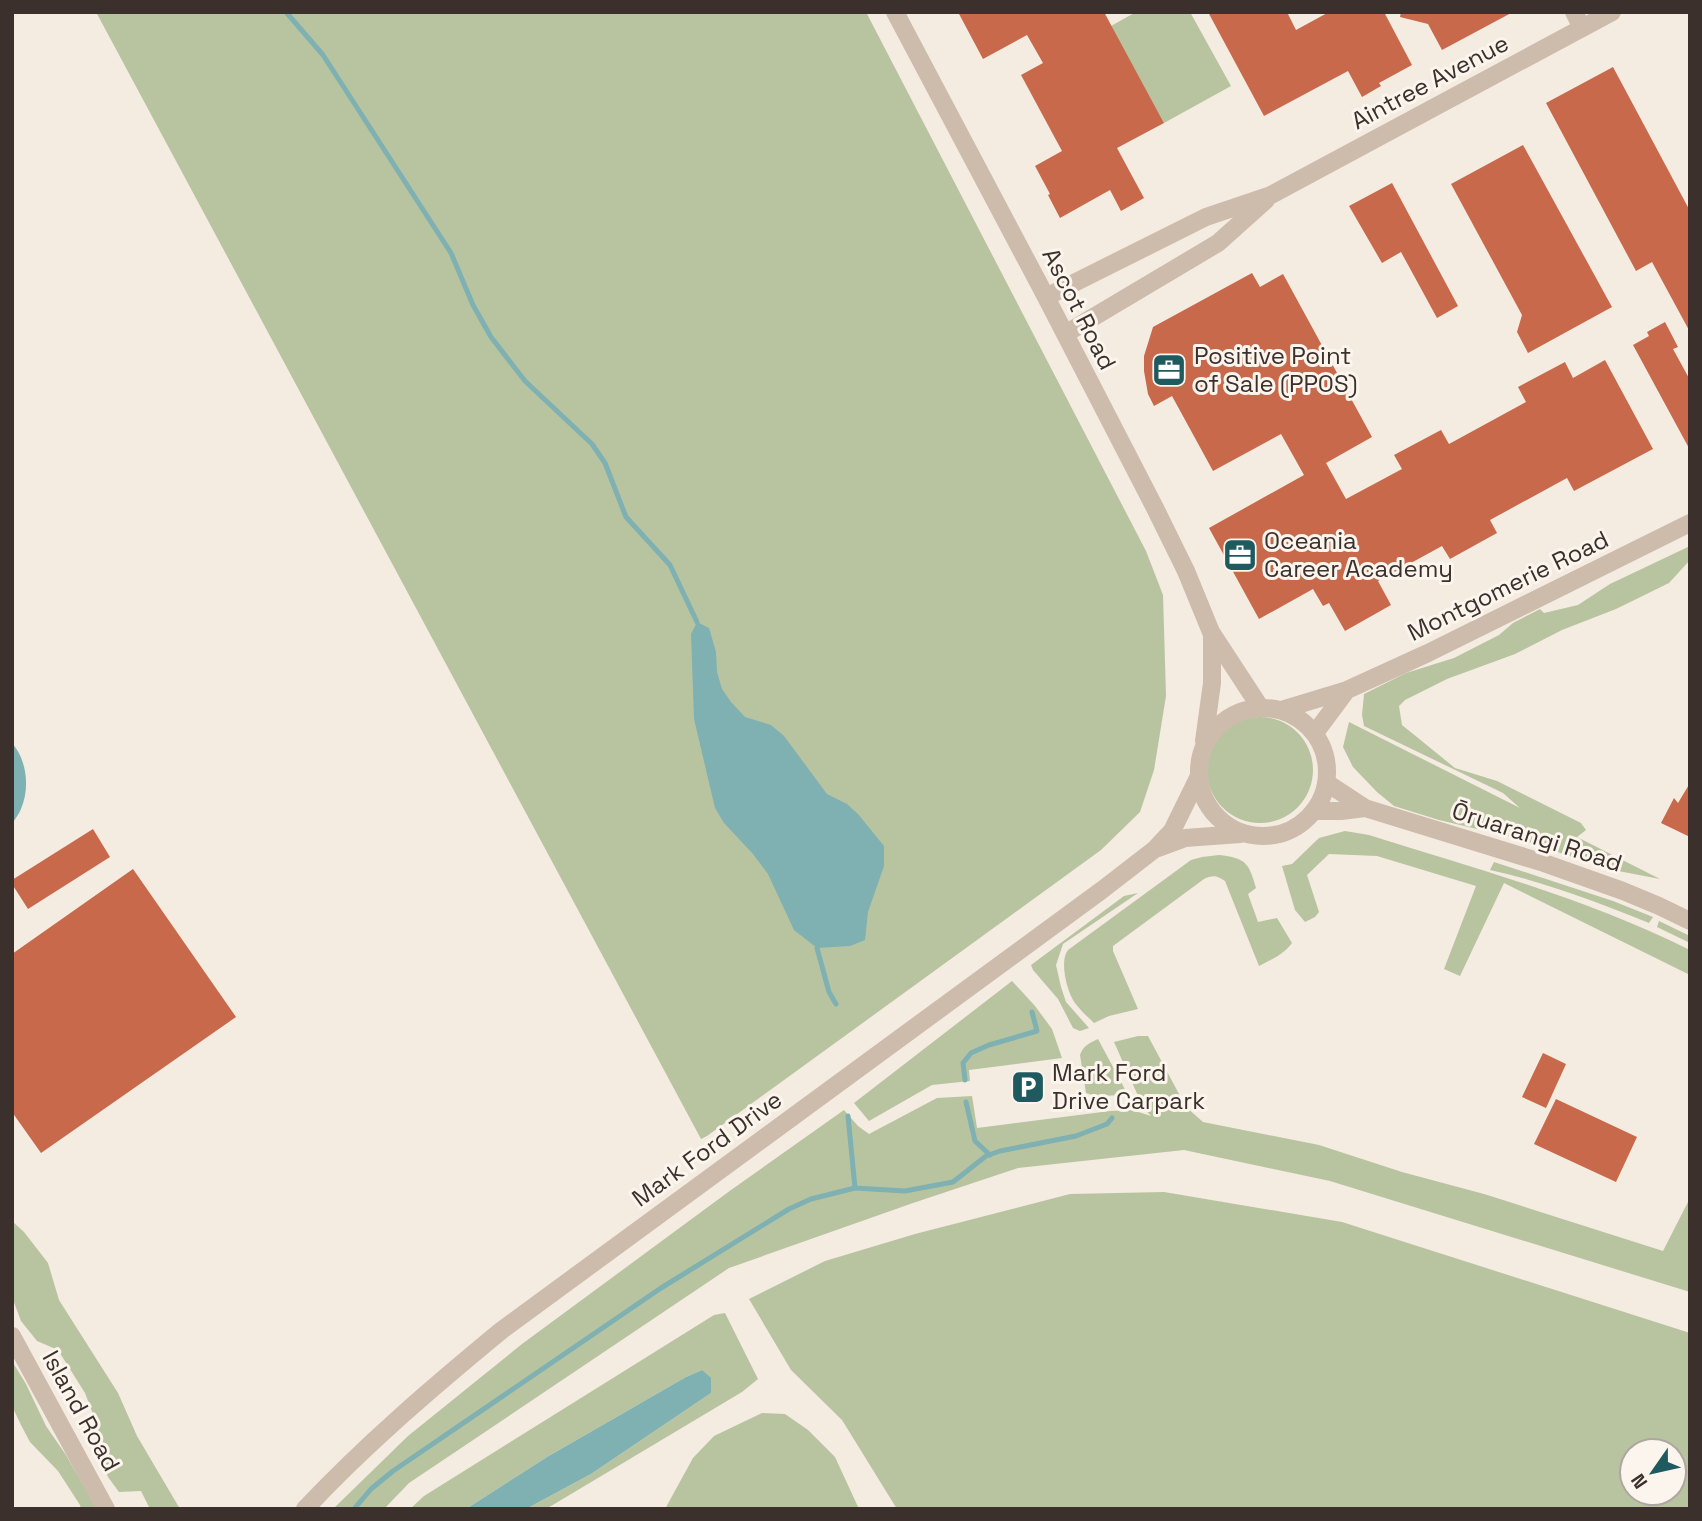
<svg xmlns="http://www.w3.org/2000/svg" width="1702" height="1521" viewBox="0 0 1702 1521" font-family="'Space Grotesk',sans-serif">
  <rect width="100%" height="100%" fill="#f4ebe1"/>
  <path fill="#b8c4a0" fill-rule="evenodd" d="M96,12h770l280,539 17,44 3,101 -12,74 -14,42 -39,38 -394,286 -6,3z
    M1136,12h54l41,74 -67,37 -53,-97z
    M1690,546v14l-21,23 -53,26 -54,21 -47,24 -68,25 -42,21 -6,6 3,19 53,43 42,13 84,42 5,7 -9,7 83,42 -47,-9 -102,-33 -72,-17 -45,-14 -17,-14 -24,-25 -10,-20 6,-25 171,86 -17,-15 -139,-67 -2,-11 2,-21 42,-21 48,-15 45,-23 14,-12 27,-14 4,4 34,-8 32,-21z
    M1207 770a53 53 0 1 1 106 0a53 53 0 1 1-106 0Z
    M1345,831l24,4c108,34 219,64 321,115v25l-186,-92 -44,93 -16,-7 32,-83 -99,-30 -48,-2 -22,21 12,37 -4,5 -10,5 -10,-12 -13,-44 10,-2 27,-26z
    M1219,855c27,3 30,8 37,33l-8,6 10,28 19,-4 15,25c-9,12 -20,16 -33,23l-34,-85c-8,-6 -13,-6 -21,-2l-91,67v5l25,58 -29,7 -15,7c-6,-6 -14,-13 -19,-20 -8,-11 -16,-42 -7,-53l123,-90 11,-3z
    M1494,862l119,39 40,16 -4,6c-52,-21 -104,-41 -159,-53z
    M1138,893l-75,51 -7,21 5,22 5,15 23,26 -9,3 -7,-3 -15,-29 -25,-29 -2,-5 93,-69z
    M1659,921l31,15v7l-33,-16z
    M1012,981l23,25 17,23 10,29 -93,12 1,11 -38,4 -63,36 -15,-18z
    M1138,1036h10l38,71 17,15 116,23 83,27 82,22 179,57 27,-53v94l-360,-111 -146,-31 -166,18 -105,35 -184,65 -320,215 -25,26h-51l75,-73 114,-92 209,-154 113,-80 14,16 11,8 68,-36 35,-2 5,32 133,-17 22,-1 19,6 -8,-9 -29,-65z
    M1098,1039l30,56 -33,1 -9,-3 -6,-38c3,-9 9,-12 18,-16z
    M1164,1192l178,30 348,111v176h-793l-55,-89 -51,-50 -42,-71 76,-38 90,-27 155,-40zM1632,1451h42v42h-42z
    M12,1221l12,11 24,31 11,37 59,93 19,43 43,73h-30l-9,-18 -22,1 -11,-15 -10,-25 -2,-30 -11,-29 -27,-43 -21,-9 -16,-20 -9,-24z
    M725,1313l33,66 -16,13 -196,117h-20l65,-35 120,-81 -9,-23 -16,7 -139,80 -81,52h-56l14,-13 290,-181z
    M12,1361l14,23 20,42 20,29 31,54h-16l-1,-4 -22,-34 -28,-29 -9,-17 -9,-19z
    M762,1413l23,1 23,16 27,27 24,52h-194l28,-51 21,-22z"/>
  <path fill="#7fb0b2" d="M697,622l12,6 7,24 1,20 5,17 9,13 14,15 26,8 13,11 43,58 20,10 11,10 26,32v20l-16,46 -3,28 -15,6 -33,2 -23,-18 -26,-56 -15,-20 -29,-31 -9,-15 -21,-89 -3,-85z
    M12,743c15,17 18,45 9,66 -2,5 -6,10 -9,15z
    M702,1370l9,8v15l-120,81 -65,35h-60l81,-52 139,-80z"/>
  <g fill="none" stroke-linecap="round" stroke-linejoin="round">
    <path stroke="#7fb0b2" stroke-width="5" d="M286,12l37,43 128,198 22,52 18,32 34,44 67,63 13,19 21,54 44,48 27,57
      M817,948l12,44 7,12
      M965,1080l-2,-17 8,-10 18,-8 48,-14 -5,-19
      M966,1102l9,39 15,14
      M848,1116l7,72
      M354,1509l17,-20 22,-18 268,-183 128,-79 22,-10 44,-11 50,3 48,-9 33,-26 14,-5 76,-15 31,-12 5,-6"/>
  </g>
  <path fill="#c8694b" d="M958,12h146l60,111 -47,25 27,50 -23,13 -11,-21 -50,28 -12,-23 2,-1 -15,-28 27,-15 -41,-76 22,-12 -16,-28 -44,24z
    M1208,12h79l9,18 33,-18h55l28,53 -33,18 2,3 -19,11 -14,-26 -84,45z
    M1401,12h112l-71,38 -14,-26 -28,-7z
    M1613,67l77,144v121l-38,-70 -16,9 -90,-168z
    M1523,145l89,162 -84,46 -11,-21 5,-17 -71,-131z
    M1392,183l66,123 -21,12 -36,-66 -19,11 -33,-57z
    M1252,273l8,14 23,-13 89,163 -46,26 20,36 56,-30 -8,-14 47,-25 8,14 77,-42 -8,-15 47,-25 8,16 32,-18 48,89 -79,42 -7,-13 -77,42 7,13 -47,26 -8,-13 -64,35 13,24 -46,26 -16,-28 -6,3 -10,-17 -54,30 -50,-91 95,-53 -23,-41 -68,37 -41,-75 -18,10 -6,-12 -4,-23v-15l9,-29z
    M1665,322l13,25 -5,2 17,31v70l-57,-105 16,-9 -2,-4z
    M1690,783v54l-29,-14 13,-25 4,5z
    M93,829l17,28 -82,52 -16,-25v-4z
    M133,869l103,148 -195,136 -29,-41v-158z
    M1543,1053l23,11 -20,44 -24,-11z
    M1556,1099l81,38 -21,45 -82,-38z"/>
  <g fill="none" stroke-linecap="round" stroke-linejoin="round">
    <path stroke="#cdbbac" stroke-width="18" d="M895,12l151,285 110,213 30,61 25,61 49,75
      M1574,12l8,16
      M1046,297l160,-80 65,-22 341,-183
      M1065,334l153,-91 48,-43
      M1199 772a64 64 0 1 1 128 0a64 64 0 1 1-128 0Z
      M1281,710l66,-20 81,-37 262,-130
      M1315,733l32,-43
      M1204,741l8,-58v-50
      M1327,783l38,25 179,55 79,28 36,15 31,15
      M1315,811h26l24,-3
      M1158,848l27,-10 55,-4
      M12,1336l94,173
      M305,1509c61,-65 129,-123 197,-179l600,-440 53,-41 17,-18 26,-53"/>
  </g>
  <defs>
    <g id="office-square" transform="scale(1.75)"><rect x="-9" y="-9" width="18" height="18" rx="4" fill="#1f5a5e" stroke="#fbf5ee"/><path d="M-6-3h4V-5.5h4V-3h4V5H-6ZM-1-4.5V-3h2v-1.5ZM-6 0V1H6V0Z" fill="#fff"/></g>
    <g id="parking-square" transform="scale(1.75)"><rect x="-9" y="-9" width="18" height="18" rx="4" fill="#1f5a5e" stroke="#fbf5ee"/><path d="M-3.5-5.5H1a3.5 3.5 0 0 1 0 7H-1V5.5H-3.5ZM-1-3.4V-.6H.8a1.4 1.4 0 0 0 0-2.8Z" fill="#fff"/></g>
  </defs>
  <g fill-rule="evenodd">
    <use href="#office-square" x="1169" y="370"/>
    <use href="#office-square" x="1240" y="555"/>
    <use href="#parking-square" x="1028" y="1087"/>
  </g>
  <g text-anchor="middle" stroke-width="6" stroke-linejoin="round" paint-order="stroke">
    <g font-size="24" fill="#3b302b" stroke="#fbf5ee">
      <text transform="translate(1430 82) rotate(-28)" y="8">Aintree Avenue</text>
      <text transform="translate(1079 309) rotate(63)" y="8">Ascot Road</text>
      <text transform="translate(1508 586) rotate(-26)" y="8">Montgomerie Road</text>
      <text transform="translate(1537 837) rotate(18)" y="8">Ōruarangi Road</text>
      <text transform="translate(707 1149) rotate(-36)" y="8">Mark Ford Drive</text>
      <text transform="translate(81 1411) rotate(61)" y="8">Island Road</text>
    </g>
    <g font-size="24" fill="#3b302b" stroke="#fbf5ee" text-anchor="start">
      <text x="1194" y="364">Positive Point<tspan x="1194" dy="28">of Sale (PPOS)</tspan></text>
      <text x="1264" y="549">Oceania<tspan x="1264" dy="28">Career Academy</tspan></text>
      <text x="1052" y="1081">Mark Ford<tspan x="1052" dy="28">Drive Carpark</tspan></text>
    </g>
  </g>
  <rect width="1702" height="1521" fill="none" stroke="#3b302b" stroke-width="28"/>
  <g transform="translate(1653 1472) rotate(236)"><circle r="33" fill="#fbf5ee" stroke="#aea6a0" stroke-width="2"/>
  <path d="M0-5L12 26L0 18L-12 26Z" fill="#1f5a5e"/>
  <text y="-10" font-size="19" font-weight="bold" text-anchor="middle" fill="#3b302b">N</text>
  </g>
</svg>
